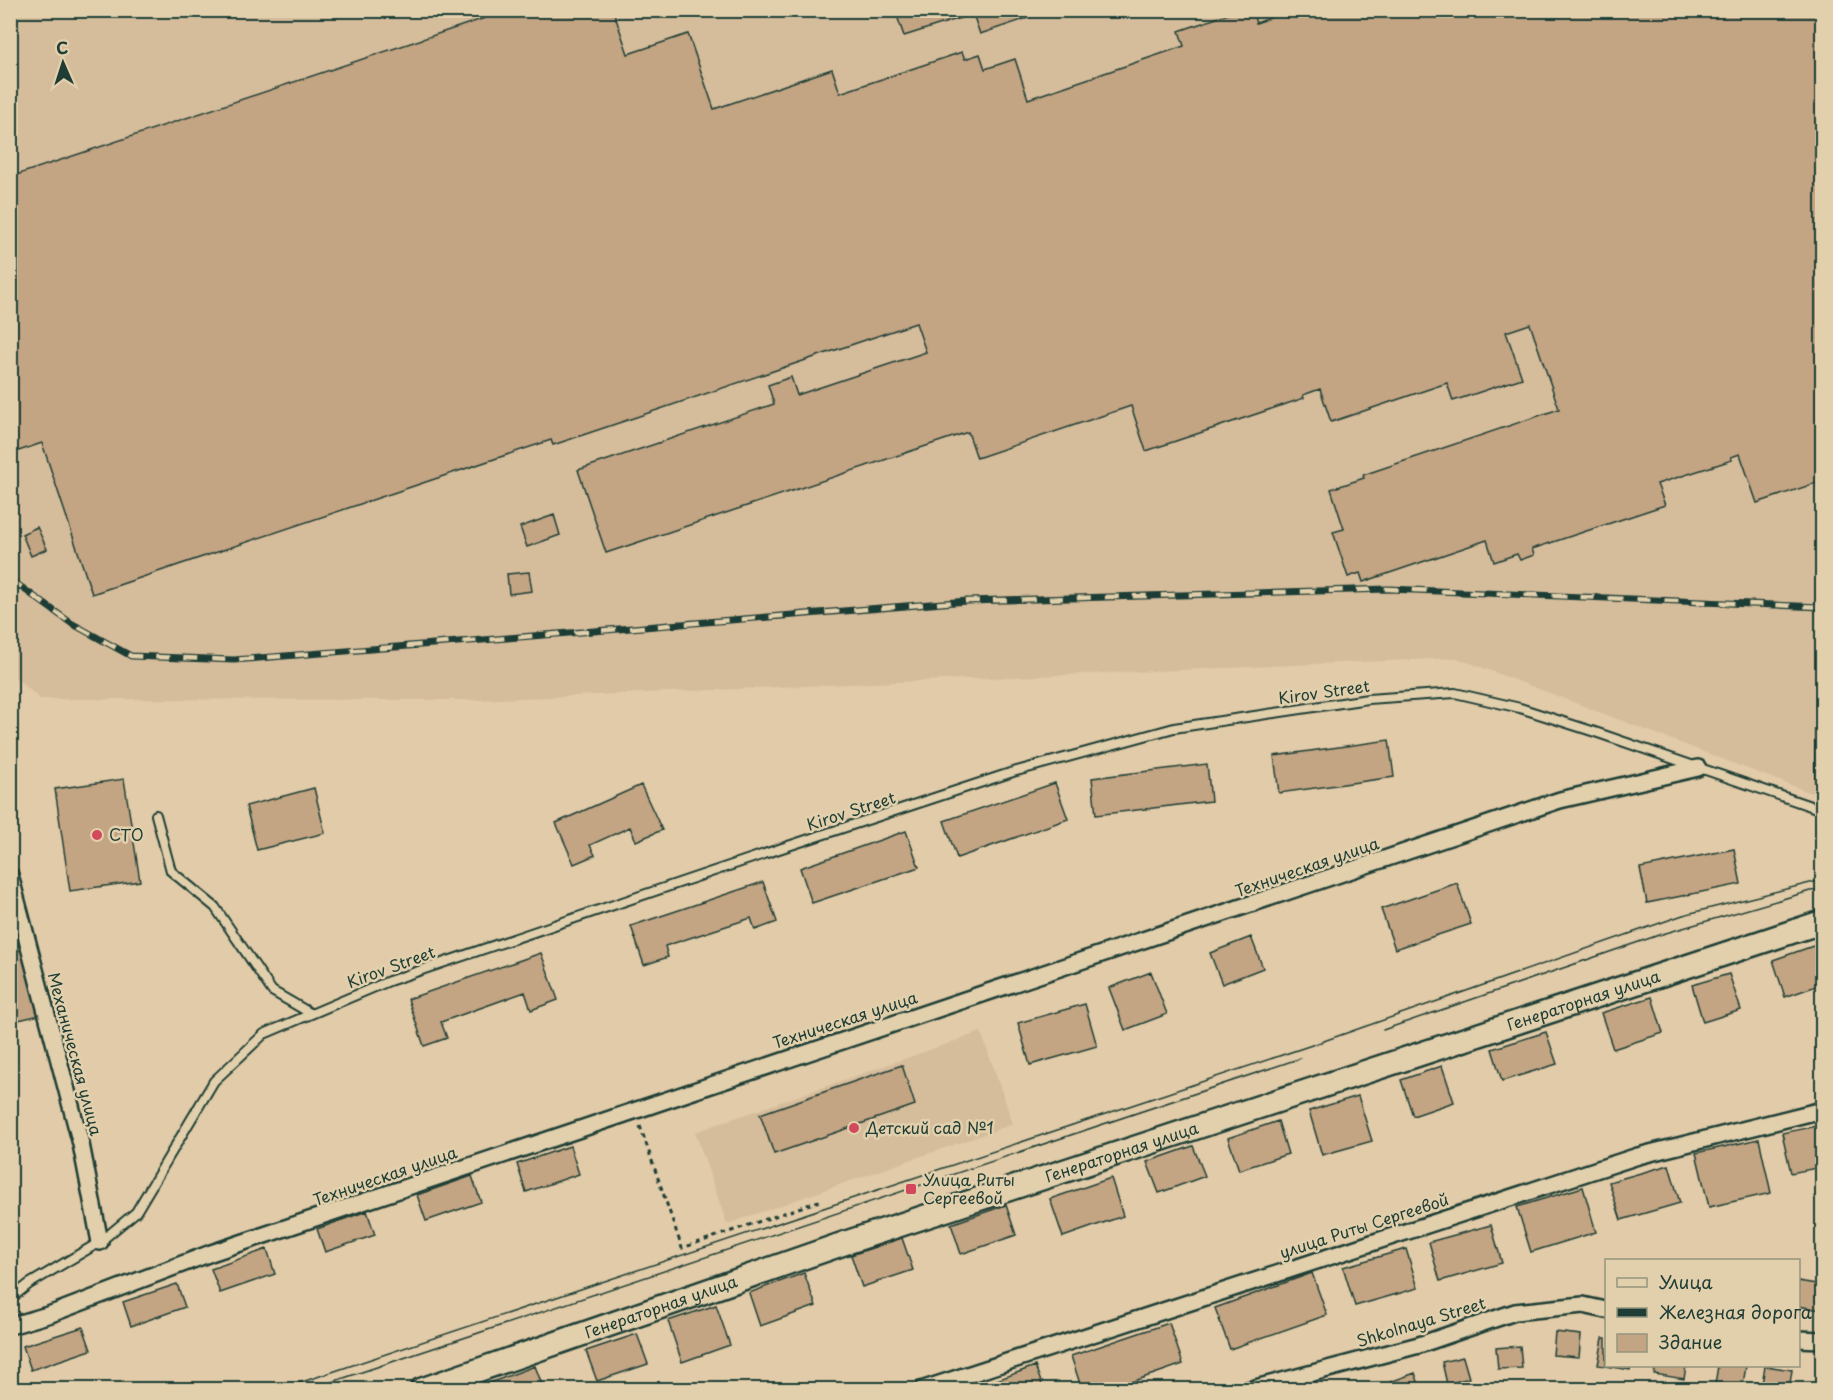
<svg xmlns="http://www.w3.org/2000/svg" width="1833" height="1400" viewBox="0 0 1833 1400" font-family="'Playpen Sans',sans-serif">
  <rect width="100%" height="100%" fill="#e2cba8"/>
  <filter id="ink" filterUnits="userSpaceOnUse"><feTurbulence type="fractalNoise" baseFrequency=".0167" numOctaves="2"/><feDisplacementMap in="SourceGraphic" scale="12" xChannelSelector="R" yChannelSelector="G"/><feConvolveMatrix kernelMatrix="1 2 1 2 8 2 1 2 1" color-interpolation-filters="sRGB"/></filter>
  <g filter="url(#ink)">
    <path fill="#d5bc9b" d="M11,11h1811v786l-365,-139 -980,42 -437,-1 -29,-26z
      M981,1032l32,92 -286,100 -32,-92z"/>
    <path fill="#c3a483" stroke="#1f3d34" stroke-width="1.5" d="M509,10h104l15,44 60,-20 26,75 118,-40 8,24 122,-41 3,7 15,-5 5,15 30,-10 13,40 156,-53 -5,-15 61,-21h12l4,13 37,-13h64l1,3 7,-3h457v471l-65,22 -17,-49 -9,3 1,3 -75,24 8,21 -133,44 2,6 -14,5 -3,-6 -23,8 -7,-22 -124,42 -3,-9 -12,4 -15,-45 11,-3 -13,-40 33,-11 -1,-3 196,-66 -29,-85 -24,8 16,46 -69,23 -6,-18 -116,39 -11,-33 -17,6 1,3 -158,53 -15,-45 -154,52 -9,-26 -362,121 -28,-83 196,-66 -6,-19 23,-8 6,18 129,-43 -10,-29 -363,122 -2,-5 -459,154 -50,-151 -32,11v-277z
      M895,10h157l-72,24 -7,-20 -69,22z
      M554,515l6,20 -33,12 -7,-20z
      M37,527l10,22 -16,7 -9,-22z
      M529,572l3,19 -23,3 -2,-20z
      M1815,716l7,1v68h-7z
      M1389,740l5,37 -115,16 -5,-37z
      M1207,764l4,37 -115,14 -4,-37z
      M124,779l16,102 -70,10 -15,-102z
      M1055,783l13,36 -111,39 -13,-37z
      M641,785l21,45 -26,11 -6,-14 -40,18 5,10 -21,9 -18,-41z
      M314,788l11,45 -68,17 -11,-44z
      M906,831l13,36 -107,36 -12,-35z
      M1734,849l7,35 -94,19 -7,-35z
      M763,882l14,40 -22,8 -4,-12 -86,28 3,11 -24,8 -13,-39z
      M1457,883l14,41 -76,25 -14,-40z
      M1251,937l12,31 -41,16 -12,-31z
      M1816,945l6,19v20l-37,13 -12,-37z
      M25,949l15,66 -30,7v-69z
      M541,953l17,47 -27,10 -6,-18 -84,30 6,16 -23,8 -16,-47z
      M1151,972l16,42 -42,16 -16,-42z
      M1729,974l12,36 -38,12 -11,-37z
      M1652,997l11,36 -50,16 -12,-36z
      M1085,1004l12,42 -67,19 -12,-42z
      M1546,1032l11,32 -55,17 -10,-32z
      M902,1065l13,40 -141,49 -14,-40z
      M1442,1066l12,36 -41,14 -12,-36z
      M1358,1096l14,45 -50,14 -13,-44z
      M1278,1121l10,33 -49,16 -11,-32z
      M1822,1125v42l-31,6 -9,-40z
      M1759,1139l12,54 -62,14 -13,-54z
      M570,1146l9,28 -53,18 -9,-28z
      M1193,1146l12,30 -46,17 -12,-31z
      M1669,1165l11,38 -59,17 -12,-38z
      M472,1176l9,26 -55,19 -9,-26z
      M1111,1178l12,38 -60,21 -13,-38z
      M1583,1187l13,45 -65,20 -14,-45z
      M1006,1205l10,30 -55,19 -10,-30z
      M367,1211l8,24 -50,17 -8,-23z
      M10,1214l6,26 -6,1z
      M1491,1225l11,38 -62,18 -11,-39z
      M902,1238l11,32 -51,17 -11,-32z
      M267,1249l8,25 -55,19 -9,-24z
      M1406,1249l12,39 -63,18 -12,-39z
      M804,1273l12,33 -56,20 -11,-33z
      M1312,1273l15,42 -97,34 -15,-41z
      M1798,1281l24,4 -1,25 -23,-4z
      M177,1284l8,23 -54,19 -8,-24z
      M716,1305l14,40 -48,17 -14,-41z
      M1169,1323l14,41 -75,26h-26l-11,-34z
      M83,1327l8,23 -60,20 -8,-24z
      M1555,1332l26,3 -2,22 -26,-2z
      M637,1334l11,30 -51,17 -11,-30z
      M1603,1338h3v28h25l-1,4 -32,-5z
      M1520,1346l2,22 -24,1 -2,-21z
      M1463,1357l6,21 -22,6 -5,-22z
      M535,1366l9,24h-55l-2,-6z
      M1035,1366l9,24h-74z
      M1656,1366h30l-2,13 -30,-5z
      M1718,1366h28l-4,24h-28z
      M1765,1366l27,4 -3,20h-28z
      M1415,1373l6,17h-28l-3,-8z"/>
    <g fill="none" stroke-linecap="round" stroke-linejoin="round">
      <g stroke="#1f3d34" stroke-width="12">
        <path id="service" d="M156,815l15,56 44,36 57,84 38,22
          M10,1299l19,-15 71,-42 36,-30 78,-131 50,-47 125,-53 393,-133 231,-76 161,-44 194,-29 87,-6 65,15 78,25 224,77"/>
      </g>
      <g stroke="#1f3d34" stroke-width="20">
        <path id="minor" d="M10,875l71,269 19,98
          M10,1326l41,-12 160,-61 1349,-453 138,-32
          M1798,1339l24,1
          M921,1390l717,-234 184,-46
          M1248,1390l171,-45 96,-33 68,-7 23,5"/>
      </g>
      <g stroke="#1f3d34" stroke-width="27">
        <g id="secondary">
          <path id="s1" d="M421,1390l427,-148 974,-320"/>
        </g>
      </g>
      <path stroke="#1f3d34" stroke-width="3" stroke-dasharray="4.5 4.5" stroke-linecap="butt" d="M640,1126l42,122 137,-47"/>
      <use href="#service" stroke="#e2d0ad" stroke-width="8"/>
      <use href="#minor" stroke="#e2d0ad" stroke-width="15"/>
      <use href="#secondary" stroke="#e2d0ad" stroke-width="22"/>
      <path stroke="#1f3d34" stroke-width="1.5" d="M1383,1030l276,-95 151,-44 12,-1
        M278,1390l1040,-347 365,-128 139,-35
        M308,1390l993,-332"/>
      <g stroke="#1f3d34" stroke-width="7">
        <path id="rail" d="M10,579l61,44 60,33 103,4 734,-59 421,-12 433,18"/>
      </g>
      <use href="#rail" stroke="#e2d0ad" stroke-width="4.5" stroke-dasharray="14" stroke-linecap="butt"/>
    </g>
  </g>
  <g fill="#d1495b" stroke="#e2d0ad" stroke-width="2">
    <circle cx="97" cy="835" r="6"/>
    <circle cx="854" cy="1128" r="6"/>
    <rect x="905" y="1183" width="12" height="12" rx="3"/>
  </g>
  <g text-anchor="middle" stroke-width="5" stroke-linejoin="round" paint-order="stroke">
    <g font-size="16" fill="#1f3d34" stroke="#e2d0ad">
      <text transform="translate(1324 692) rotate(-8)" y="6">Kirov Street</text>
      <text transform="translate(851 811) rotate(-18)" y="6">Kirov Street</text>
      <text transform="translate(1307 867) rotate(-19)" y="6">Техническая улица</text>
      <text transform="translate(391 967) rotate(-20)" y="6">Kirov Street</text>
      <text dy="6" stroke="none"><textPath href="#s1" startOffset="1226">Генераторная улица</textPath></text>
      <text transform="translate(845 1020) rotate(-18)" y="6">Техническая улица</text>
      <text transform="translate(75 1054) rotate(75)" y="6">Механическая улица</text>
      <text dy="6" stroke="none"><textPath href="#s1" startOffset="740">Генераторная улица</textPath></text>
      <text transform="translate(385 1176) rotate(-19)" y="6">Техническая улица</text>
      <text transform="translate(1364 1226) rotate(-18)" y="6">улица Риты Сергеевой</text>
      <text dy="6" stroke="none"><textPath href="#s1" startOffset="254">Генераторная улица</textPath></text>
      <text transform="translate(1421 1322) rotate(-17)" y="6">Shkolnaya Street</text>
    </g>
    <g font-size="16" fill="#1f3d34" stroke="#e2d0ad" text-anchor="start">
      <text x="109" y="841">СТО</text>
      <text x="866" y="1134">Детский сад №1</text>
      <text x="923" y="1186">Улица Риты<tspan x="923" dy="18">Сергеевой</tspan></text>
    </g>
  </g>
  <rect width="1833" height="1400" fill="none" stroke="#e2d0ad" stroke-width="36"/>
  <rect x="18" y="18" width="1797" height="1364" fill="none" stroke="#1f3d34" stroke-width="2" filter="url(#ink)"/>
  <rect x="1605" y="1259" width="195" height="108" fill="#e2d0ad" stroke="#94957d" stroke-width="1.5"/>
  <rect x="1617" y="1278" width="30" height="9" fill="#e2d0ad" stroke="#94957d" stroke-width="1.5"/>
  <text x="1659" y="1289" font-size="18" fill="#1f3d34">Улица</text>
  <rect x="1617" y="1308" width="30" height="9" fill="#1f3d34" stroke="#94957d" stroke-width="1.5"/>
  <text x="1659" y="1319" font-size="18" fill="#1f3d34">Железная дорога</text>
  <rect x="1617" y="1334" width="30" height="18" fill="#c3a483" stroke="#94957d" stroke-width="1.5"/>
  <text x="1659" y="1349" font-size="18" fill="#1f3d34">Здание</text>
  <g transform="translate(63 63) rotate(357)" stroke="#e2d0ad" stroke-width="4.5" paint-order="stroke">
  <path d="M0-4.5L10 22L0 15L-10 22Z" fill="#1f3d34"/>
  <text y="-9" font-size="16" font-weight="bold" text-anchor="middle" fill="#1f3d34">С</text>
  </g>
</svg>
